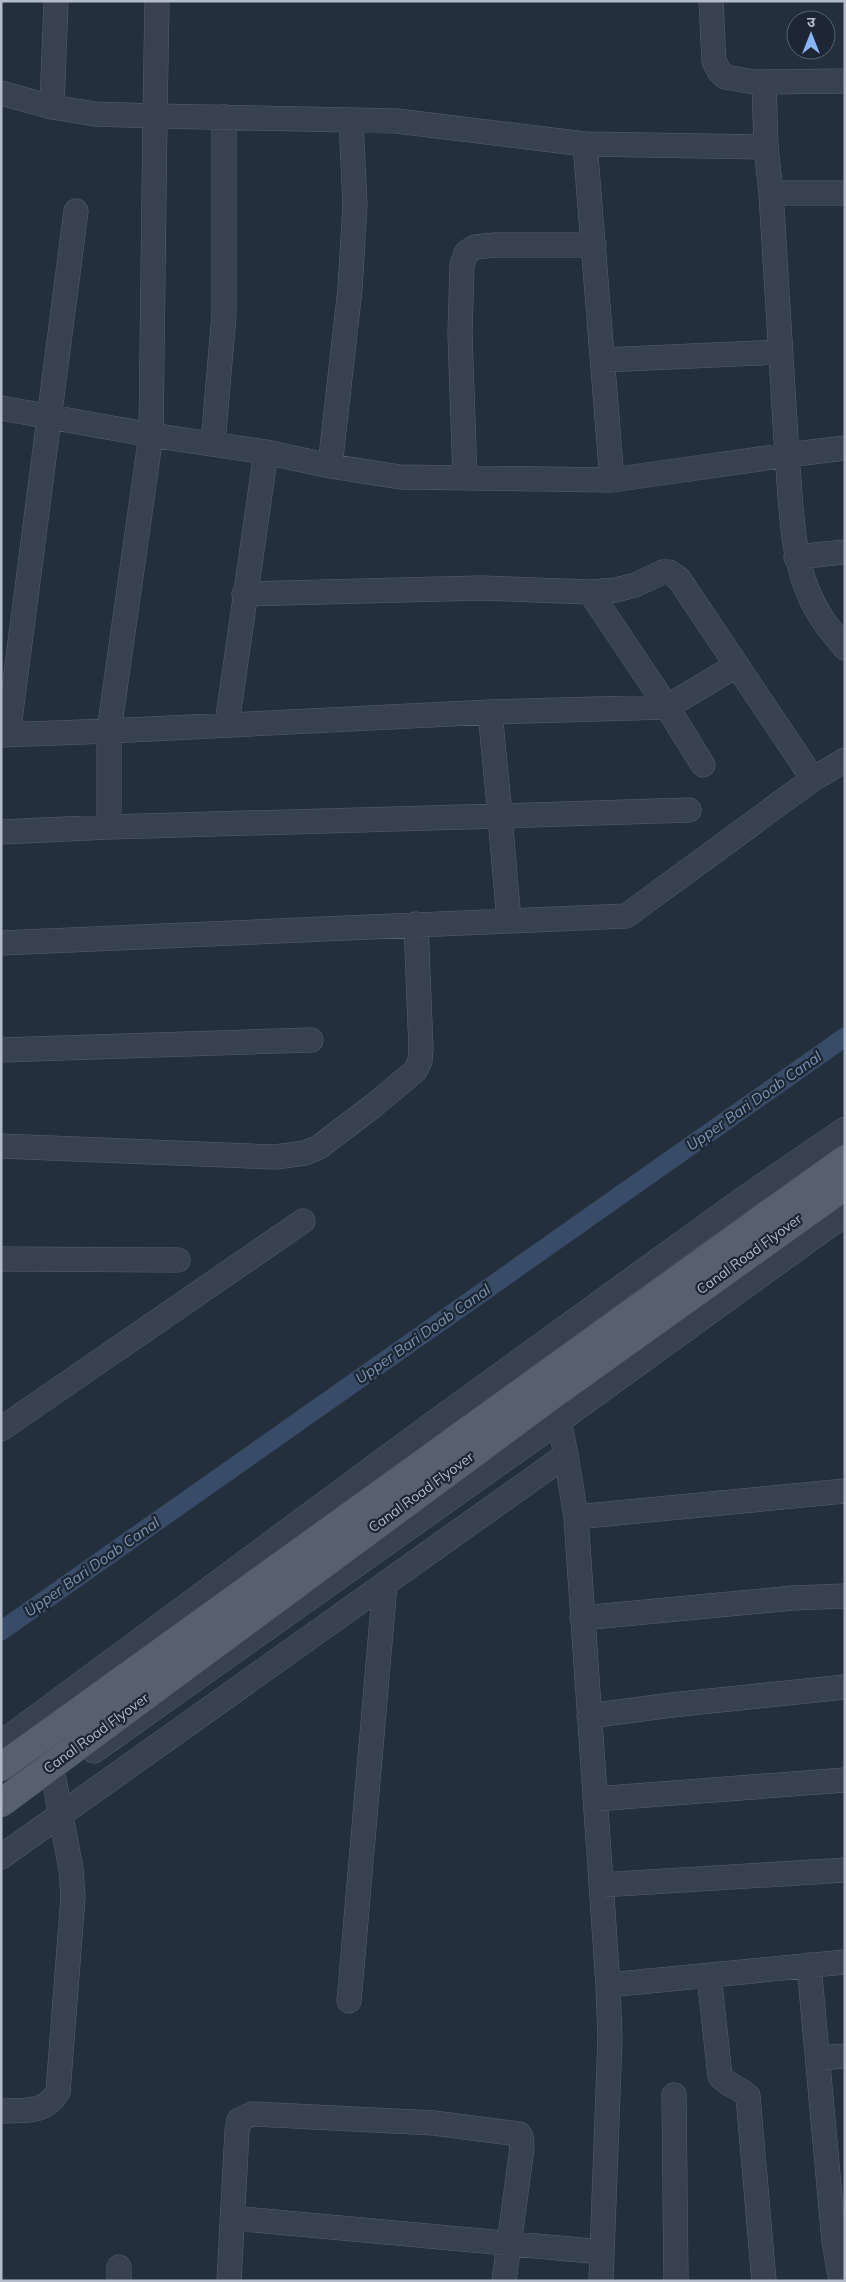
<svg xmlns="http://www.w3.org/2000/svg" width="846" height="2282" viewBox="0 0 846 2282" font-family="Mulish,'Noto Sans Devanagari',sans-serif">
  <rect width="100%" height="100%" fill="#242f3e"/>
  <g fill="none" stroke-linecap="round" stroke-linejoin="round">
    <path stroke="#394c67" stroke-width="19" d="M1,1631l844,-594"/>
    <g stroke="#565f6c" stroke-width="25">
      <path id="minor" d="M157,1l-2,115 242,5 188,23 27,336
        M711,1l3,60 5,10 6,6 29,5 91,-1
        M764,82l2,65
        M1,93l51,14 43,7 60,2 -4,319 115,17 64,14 70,11 212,3 175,-25c5,55 3,114 34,162 7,11 16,21 24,31
        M52,107l4,-106
        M585,144l181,3 5,46 16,262 58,-7
        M771,193h74
        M603,360l176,-8
        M1,408l150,27 -42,296 381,-19 10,104 189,-6
        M213,443l11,-128v-198
        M330,466l20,-177 5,-84 -4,-85
        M465,478l-5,-144 2,-69 4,-12 9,-6 20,-2h99
        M796,557l49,-5
        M590,592l77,115 70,-42
        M244,594l237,-6 109,4 26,-2 19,-5 28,-13h6l10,7 134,200
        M490,712l177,-5 36,58
        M227,724l39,-272
        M1,735l108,-4v96
        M8,735l68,-524
        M1,832l108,-5 391,-11 9,105 -508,22
        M509,921l117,-5 187,-137 32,-19
        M1,1050l310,-10
        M1,1146l274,11 30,-4 14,-6 54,-41 42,-35 5,-10 1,-12 -5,-125
        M1,1259l177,1
        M559,1421l7,34 10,62 32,468 2,53 -9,243
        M1,1429l302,-208
        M576,1517l269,-26
        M582,1618l211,-20 52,-2
        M589,1716l83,-11 173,-18
        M1,1743l427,-316 308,-223 109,-75
        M94,1751l465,-330 286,-207
        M595,1799l250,-19
        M1,1857l565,-402
        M601,1885l244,-15
        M809,1965l25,276 7,40
        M709,1976l11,100c8,10 20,12 28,20l16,185
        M608,1985l237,-23
        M349,2001l36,-417
        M818,2058l27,-2
        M674,2095l2,186
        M1,2111c23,-1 44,3 57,-19l15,-195 -2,-28 -17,-90
        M233,2218l369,34
        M119,2281v-14
        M229,2281l8,-150 2,-11 13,-6 182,9 85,11 2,3 1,11 -18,133"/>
    </g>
    <g stroke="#414a57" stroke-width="29">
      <path id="major" d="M1,1767l844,-608
        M1,1803l549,-406 295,-211"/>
    </g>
    <use href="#minor" stroke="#38414e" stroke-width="24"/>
    <use href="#major" stroke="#56606e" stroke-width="28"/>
  </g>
  <g text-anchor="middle" stroke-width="4.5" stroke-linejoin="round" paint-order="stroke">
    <g font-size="14" fill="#b4bcc9" stroke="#1d2633">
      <text transform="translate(749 1254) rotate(-36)" y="5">Canal Road Flyover</text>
      <text transform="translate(421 1492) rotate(-36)" y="5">Canal Road Flyover</text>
      <text transform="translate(96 1733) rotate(-36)" y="5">Canal Road Flyover</text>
    </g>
    <g font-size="15" font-style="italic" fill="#7c92b1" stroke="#1d2633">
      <text transform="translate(754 1101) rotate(-35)" y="5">Upper Bari Doab Canal</text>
      <text transform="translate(423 1334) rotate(-35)" y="5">Upper Bari Doab Canal</text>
      <text transform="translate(92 1567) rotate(-35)" y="5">Upper Bari Doab Canal</text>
    </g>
  </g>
  <rect width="846" height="2282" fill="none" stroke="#b4bcc9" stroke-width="5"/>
  <g transform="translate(811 35)"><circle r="24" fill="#1d2633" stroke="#59626f"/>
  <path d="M0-4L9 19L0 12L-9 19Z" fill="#8ab4f8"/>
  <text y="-8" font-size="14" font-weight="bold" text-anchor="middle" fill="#b4bcc9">उ</text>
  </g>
</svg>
